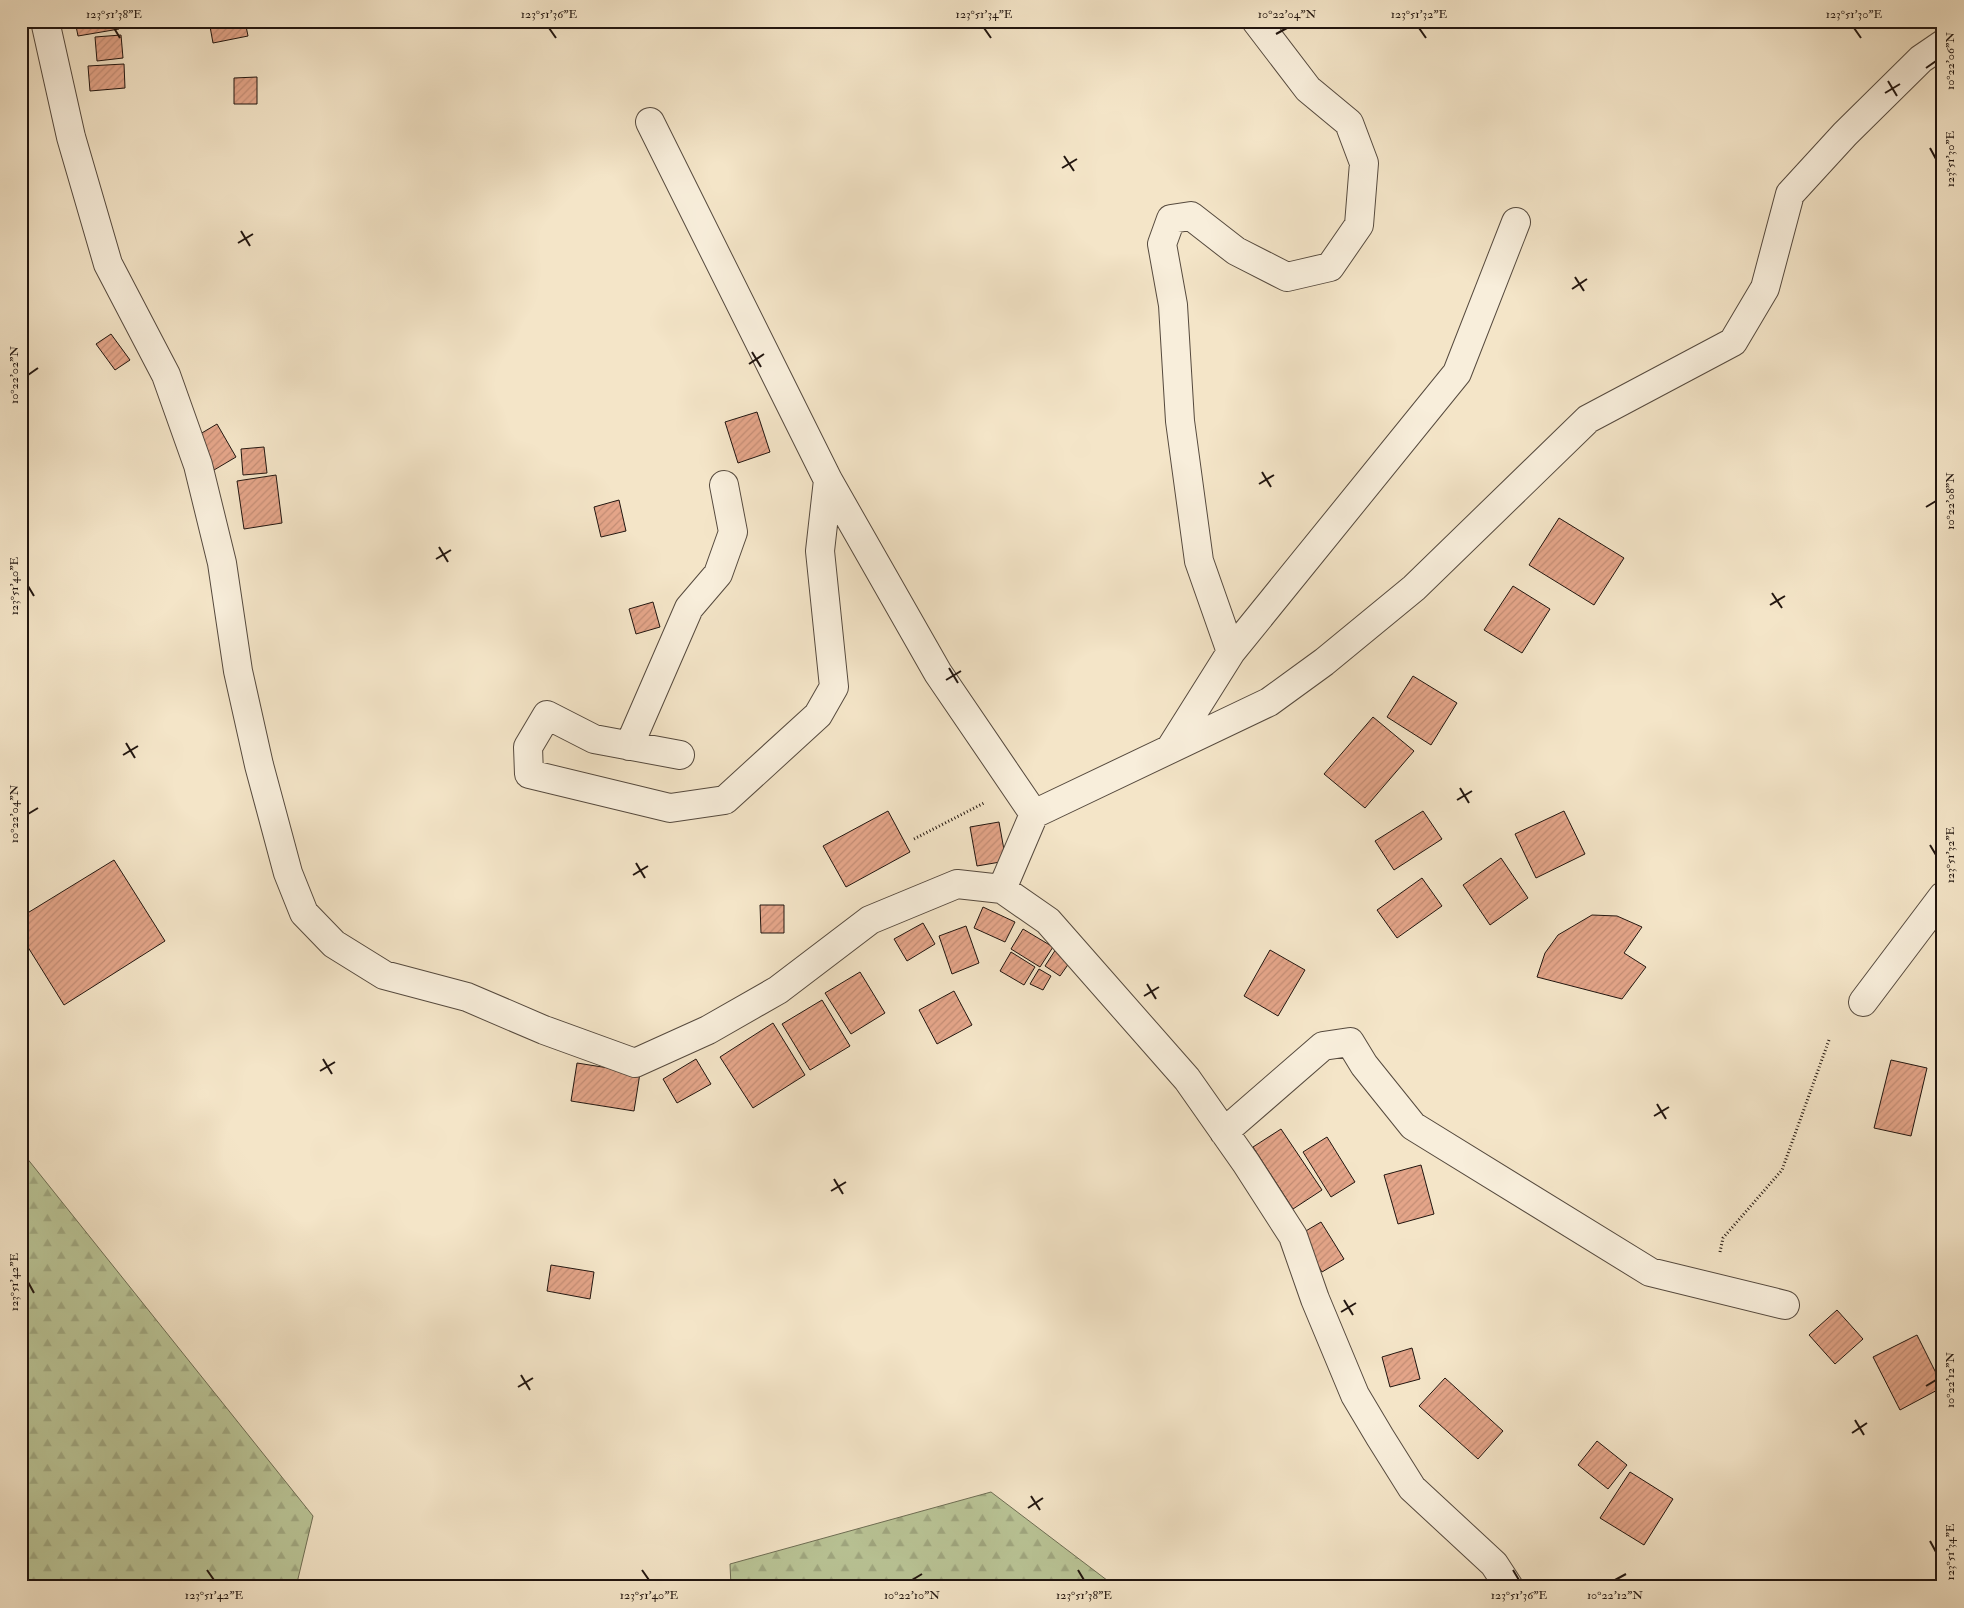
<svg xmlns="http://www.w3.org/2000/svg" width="1964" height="1608" viewBox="0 0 1964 1608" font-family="'IM FELL Double Pica',serif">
  <defs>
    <pattern id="forest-firs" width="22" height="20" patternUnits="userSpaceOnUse" patternTransform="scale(1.25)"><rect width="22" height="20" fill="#bac597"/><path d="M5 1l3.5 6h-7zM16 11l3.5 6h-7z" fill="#a0a881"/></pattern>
    <pattern id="building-hatch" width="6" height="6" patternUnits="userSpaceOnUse" patternTransform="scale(1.25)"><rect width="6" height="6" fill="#e4a589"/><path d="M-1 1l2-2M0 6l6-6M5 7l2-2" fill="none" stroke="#c38d75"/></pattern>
  </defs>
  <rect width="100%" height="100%" fill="#f4e5c8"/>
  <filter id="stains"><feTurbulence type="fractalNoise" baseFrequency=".004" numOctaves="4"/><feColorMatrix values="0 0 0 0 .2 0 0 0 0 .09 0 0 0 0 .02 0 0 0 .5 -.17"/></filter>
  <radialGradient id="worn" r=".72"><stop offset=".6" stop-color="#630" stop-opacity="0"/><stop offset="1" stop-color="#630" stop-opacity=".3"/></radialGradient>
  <path fill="url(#forest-firs)" stroke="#6e6e54" d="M26,1157l287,359 -17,71h-275v-423z
    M991,1492l125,95h-385l-1,-23z"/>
  <path fill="url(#building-hatch)" stroke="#221610" d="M75,21h43l1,8 -41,7z
    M209,21h36l3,15 -35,7z
    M121,35l2,23 -26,3 -2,-24z
    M124,64l1,24 -35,3 -2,-25z
    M257,77v27h-23v-26z
    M111,334l19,26 -15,10 -19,-26z
    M757,412l13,40 -32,11 -13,-41z
    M217,424l19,33 -22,13 -19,-33z
    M264,447l3,26 -24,2 -2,-26z
    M276,475l6,48 -38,6 -7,-48z
    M619,500l7,31 -25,6 -7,-30z
    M1559,518l65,40 -30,47 -65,-40z
    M1513,586l37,23 -28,44 -38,-23z
    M653,602l7,25 -24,7 -7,-25z
    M1413,676l44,27 -26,42 -44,-28z
    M1373,717l41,34 -49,57 -41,-34z
    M888,811l22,41 -64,35 -23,-41z
    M1423,811l19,28 -48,31 -19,-29z
    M1564,811l21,43 -49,24 -21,-44z
    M999,822l7,39 -29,5 -7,-39z
    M1501,858l27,40 -38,27 -27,-40z
    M114,860l51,81 -101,64 -43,-69v-19z
    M1422,878l20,28 -45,32 -20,-28z
    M760,905h24v28h-23z
    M983,907l32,15 -10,20 -31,-14z
    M1592,915l25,1 25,11 -18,26 22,14 -24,32 -85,-22 8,-24 13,-18z
    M923,923l12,21 -28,17 -13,-22z
    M966,926l13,37 -27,11 -13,-38z
    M1023,929l30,18 -13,20 -29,-18z
    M1056,949l16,10 -12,17 -15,-10z
    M1270,950l35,20 -27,46 -34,-20z
    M1011,952l24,15 -11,18 -24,-14z
    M1039,969l12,7 -8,14 -13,-6z
    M860,972l25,41 -34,21 -26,-41z
    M954,991l18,34 -35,19 -18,-34z
    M822,1000l28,46 -40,24 -28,-46z
    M773,1023l32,52 -52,33 -33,-51z
    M696,1059l15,25 -34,19 -14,-24z
    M1891,1060l36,8 -16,68 -37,-8z
    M577,1063l63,10 -6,38 -63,-10z
    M1281,1129l41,61 -29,19 -40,-62z
    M1327,1137l28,45 -24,15 -28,-45z
    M1421,1165l13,49 -36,10 -14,-49z
    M1321,1222l23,37 -22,13 -23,-37z
    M551,1265l43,7 -4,27 -43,-8z
    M1837,1310l26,29 -28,25 -26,-29z
    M1917,1335l26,52 -43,23 -27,-53z
    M1412,1348l8,31 -30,8 -8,-30z
    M1445,1378l58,53 -25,28 -59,-53z
    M1597,1441l30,24 -19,24 -30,-24z
    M1630,1472l43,27 -29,46 -44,-27z"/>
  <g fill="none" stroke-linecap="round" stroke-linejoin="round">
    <g stroke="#564a3e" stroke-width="30">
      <path id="minor" d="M45,21l26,116 37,127 58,111 32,90 24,98 16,108 21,94 29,108 16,40 30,31 50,31 83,22 77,33 91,33 73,-33 70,-40 92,-70 87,-36 45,5 46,32 139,158 59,84 47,73 22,63 40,96 25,42 32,51 82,76 15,23
        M650,122l178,358 110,193 96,141 -32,75
        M1231,652l-32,-91 -19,-140 -7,-116 -11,-61 9,-25 20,-3 45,35 51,26 43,-10 29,-42 5,-62 -15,-40 -41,-34 -52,-68
        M629,746l60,-138 29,-34 15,-42 -9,-47
        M1170,749l61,-97 226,-279 59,-151
        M680,755l-86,-16 -47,-24 -19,32 1,27 141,34 55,-8 93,-85 16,-28 -14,-136 8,-71
        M1034,814l235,-112 55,-40 90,-74 174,-169 145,-77 32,-54 25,-94 55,-60 76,-75 22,-15
        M1863,1002l80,-106
        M1224,1132l99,-86 27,-4 14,23 49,61 237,146 135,33"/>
    </g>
    <path stroke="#221610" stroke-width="3" stroke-dasharray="1 2.5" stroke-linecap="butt" d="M914,839l70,-36
      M1720,1252l3,-14 59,-68 47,-130"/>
    <use href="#minor" stroke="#f8eedb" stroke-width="28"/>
  </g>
  <path fill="none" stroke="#221610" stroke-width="2" d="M114,28l6,10M549,28l7,10M984,28l7,10M1419,28l7,10M1854,28l7,10M1276,34l11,-6M1926,68l10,-7M1888,81l9,15M1885,93l15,-9M1930,148l6,11M1064,156l10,15M1062,168l15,-9M241,231l9,15M238,243l15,-9M1575,277l9,14M1572,289l15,-10M752,352l9,15M749,364l15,-10M28,375l10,-7M1262,472l9,15M1259,484l15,-9M1926,507l10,-6M439,547l9,15M436,559l15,-9M28,586l6,10M1772,593l10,15M1770,605l15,-9M949,668l9,15M946,680l15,-9M126,743l9,15M123,755l15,-9M1460,788l9,15M1457,800l15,-9M28,814l10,-6M1930,845l6,10M636,863l9,15M633,875l15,-9M1147,984l9,15M1144,996l15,-9M323,1059l9,15M320,1071l15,-9M1657,1104l9,15M1654,1116l15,-9M834,1179l9,15M831,1191l15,-9M28,1282l6,11M1344,1300l9,15M1341,1312l15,-9M521,1375l9,15M1926,1386l10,-6M518,1387l15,-9M1855,1420l9,15M1852,1433l15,-10M1031,1496l9,14M1028,1508l15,-10M1930,1541l6,11M207,1570l7,10M642,1570l7,10M1078,1570l6,10M1513,1570l6,10M912,1580l10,-6M1615,1580l11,-6"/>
  <rect width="1964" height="1608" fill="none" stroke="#f4e5c8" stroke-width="55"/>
  <rect x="28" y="28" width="1908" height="1552" fill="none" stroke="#221610" stroke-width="2"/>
  <g font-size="12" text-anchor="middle" fill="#221610">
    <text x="114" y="18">123°51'38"E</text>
    <text x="549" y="18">123°51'36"E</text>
    <text x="984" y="18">123°51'34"E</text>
    <text x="1287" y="18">10°22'04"N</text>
    <text x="1419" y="18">123°51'32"E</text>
    <text x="1854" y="18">123°51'30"E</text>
    <text transform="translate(1950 61) rotate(-90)" y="4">10°22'06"N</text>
    <text transform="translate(1950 159) rotate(-90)" y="4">123°51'30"E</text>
    <text transform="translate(14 375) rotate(-90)" y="4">10°22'02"N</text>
    <text transform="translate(1950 501) rotate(-90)" y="4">10°22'08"N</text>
    <text transform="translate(14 586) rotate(-90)" y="4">123°51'40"E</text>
    <text transform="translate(14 814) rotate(-90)" y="4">10°22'04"N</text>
    <text transform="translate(1950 855) rotate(-90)" y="4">123°51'32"E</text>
    <text transform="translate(14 1282) rotate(-90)" y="4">123°51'42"E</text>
    <text transform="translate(1950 1380) rotate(-90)" y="4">10°22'12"N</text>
    <text transform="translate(1950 1552) rotate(-90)" y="4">123°51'34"E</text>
    <text x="214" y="1599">123°51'42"E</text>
    <text x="649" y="1599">123°51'40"E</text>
    <text x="912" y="1599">10°22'10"N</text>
    <text x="1084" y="1599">123°51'38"E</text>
    <text x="1519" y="1599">123°51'36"E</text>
    <text x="1615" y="1599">10°22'12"N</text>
  </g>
  <rect width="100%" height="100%" filter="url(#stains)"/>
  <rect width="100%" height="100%" fill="url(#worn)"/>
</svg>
